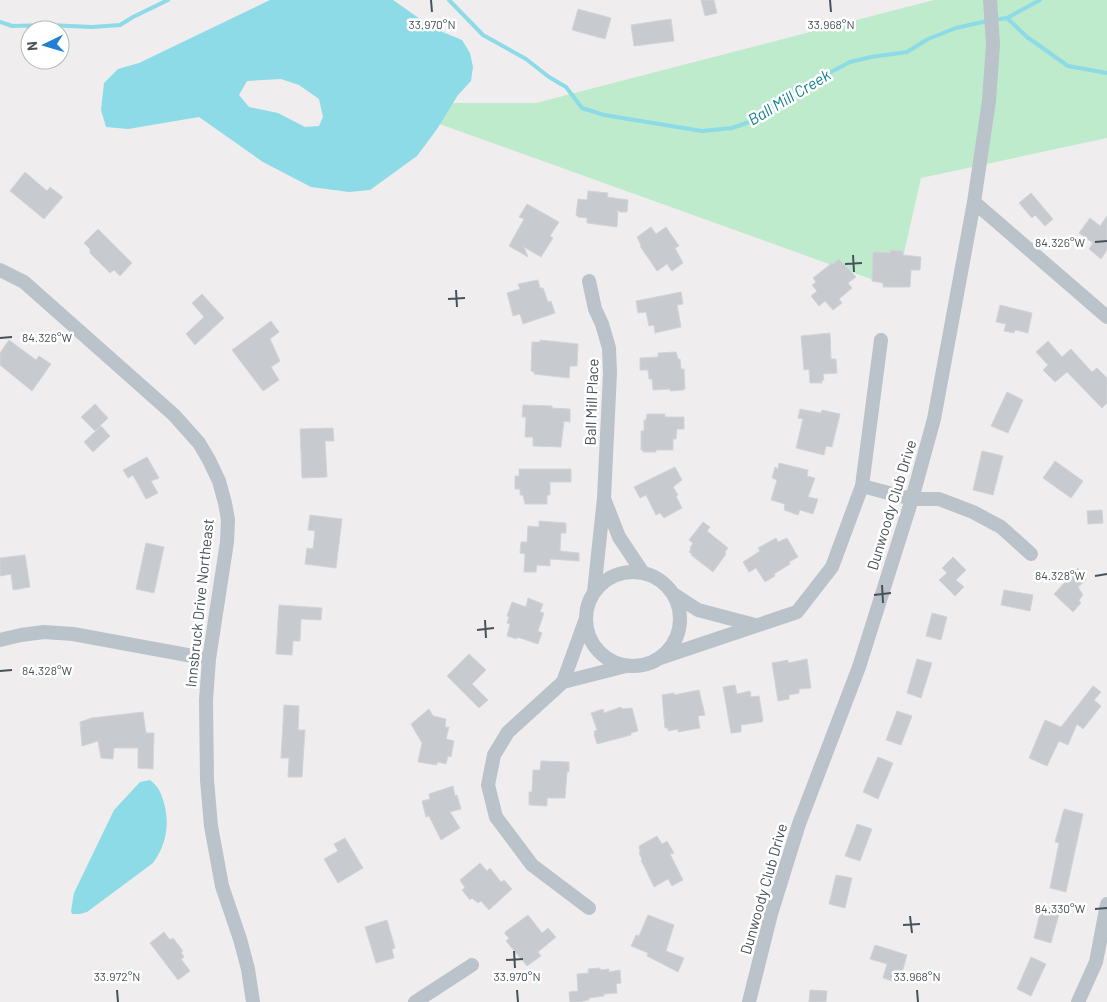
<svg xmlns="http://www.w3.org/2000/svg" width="1107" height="1002" viewBox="0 0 1107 1002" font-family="Barlow,sans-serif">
  <rect width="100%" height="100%" fill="#efeded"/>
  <path fill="#bdebcb" d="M934,0h173v138l-186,40 -25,110 -515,-185h155z"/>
  <path fill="#8ddbe6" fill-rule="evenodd" d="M270,0h123l40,28 29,12 8,13 3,14 -2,14 -13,14 -21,34 -20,27 -47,34 -21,2 -38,-5 -48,-25 -64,-45 -71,12 -22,-2 -5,-17 3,-27 14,-14 21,-6zM281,79l18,6 20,14 4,18 -4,9 -14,1 -27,-14 -29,-6 -10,-12 8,-14z
    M150,780c9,7 11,13 14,23 6,22 2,42 -11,60l-66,49 -7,2h-8l-1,-3 3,-18 40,-83 26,-28z"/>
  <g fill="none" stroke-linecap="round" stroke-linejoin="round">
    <path stroke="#8ddbe6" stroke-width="4" d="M449,0l34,35 43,24 23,18 17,10 16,21 22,7 98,16 30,-3 23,-8 32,-25 63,-33 21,-5 36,-5 21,-13 28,-11 31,-7
      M1007,18l20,19 41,29 39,7
      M994,20l13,-2 33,-18
      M0,22l12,4 36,-1 44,2 28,-2 13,-8 35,-17"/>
  </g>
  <path fill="#c7cacf" stroke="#d1d4d8" d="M701,0h13l3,13 -12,3z
    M578,9l33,9 -6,21 -33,-9z
    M671,19l3,22 -40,5 -3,-21z
    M25,172l22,19 3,-4 13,10 -19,22 -34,-28z
    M588,191l20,2 -1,4 21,3 -1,12h-7l-2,-2 -1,17 -30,-4v-5l-9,-1 -2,-2 2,-16 9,1z
    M1031,193l22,26 -8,7 -10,-11 -3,3 -13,-15z
    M527,204l32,18 -9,14 3,2 -12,19 -17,-10 4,10 -19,-11 15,-27 -5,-2z
    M1107,216v34l-6,9 -12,-10 4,-6 -14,-10 11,-15 10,8z
    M651,227l5,7 10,-7 13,19 -4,2 8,15 -11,8 -5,-7 -10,7 -17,-25 1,-1 -4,-8z
    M98,229l34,34 -12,13 -6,-6 -4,3 -20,-20v-4l-6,-6z
    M890,250l13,1v4l18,2 -1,13h-9l-1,17h-27v-4l-11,-2 1,-29 17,1z
    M839,259l17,18 -8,6 4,5 -13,11 3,4 -9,7 -8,-9 -6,5 -8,-10 6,-5 -5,-6 4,-3 -3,-4 19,-15 1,1z
    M538,280l2,8h3l5,14 3,-1 4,12 -32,11 -3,-10 -7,2 -6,-23 13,-4 -2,-5z
    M681,292l2,12 -6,1 4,22 -26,6 -1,-8 -5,1 -3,-14 -8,1 -2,-12z
    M202,294l22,24 -29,27 -9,-11 18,-17 -12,-14z
    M1000,305l32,8 -4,20 -13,-3 -1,3 -10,-2 2,-7 -10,-2z
    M271,321l8,11 -9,7 10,22 -9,6 8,13 -16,11 -31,-41z
    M830,333l1,26h5l1,14 -14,1 1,6h-2v3h-12l-1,-14 -5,1 -3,-34z
    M9,340l27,20 3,-4 12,8 -19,27 -32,-26v-12z
    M540,340l38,4 -1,22h-7l-1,12 -35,-4v-2l-3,-1 1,-29h8z
    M1048,341l14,16 9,-8 21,23 5,-4 10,10v25l-5,5 -35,-36 -12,10 -12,-12 5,-5 -12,-13z
    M676,352l2,7h2l1,10h3l1,20 -2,1 -13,1v-2l-17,1 -1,-11h-3l-1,-9h-8v-12l18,-1v-4z
    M1007,392l16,8 -15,33 -17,-7z
    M95,404l13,14 -13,13 -14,-14z
    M523,405l29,1v2l18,1v13l-6,-1 -3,26 -28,-1v-9h-8l1,-20h-4z
    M800,409l21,4 1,-3 18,4 -8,33 -6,-1 -2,9 -28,-7 7,-29 -5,-1z
    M647,414h18v3h19v12h-7l-1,10h-3v11h-17v2h-13v-2h-2v-19h3v-11h2z
    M101,426l9,10 -17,16 -9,-10z
    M333,428l1,13h-9l2,36 -25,1 -2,-49z
    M982,451l21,5 -10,39 -20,-5z
    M147,457l12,21 -8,3 7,12 -12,6 -13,-24 -5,3 -5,-8z
    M1055,461l28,20 -12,17 -28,-20z
    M779,463l29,7 -1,6 8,2 -7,19 10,2 -5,15 -13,-4 -2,5 -14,-5 1,-6 -14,-4 6,-20 -5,-2 3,-11 3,2z
    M675,467l7,13 -9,7 5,8 -2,1 6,12 -18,10 -4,-5 -4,2 -10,-20 -6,3 -6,-11z
    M519,469h52v13h-21v13h-3v9h-22l-2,-9h-3v-6h-5v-13h4z
    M1102,510l1,13 -15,1 -1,-13z
    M310,515l32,4 -6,49 -31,-4 2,-16 6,1 2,-18 -7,-1z
    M539,521l27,2v10h-5l-1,18 19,2v8l-29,-2v7l-13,-1 -1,7h-12l1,-18 -5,-1 1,-11h6l1,-16 11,1z
    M703,522l7,5 -3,4 21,17 -3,4 1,2 -13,18 -22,-17 1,-1 -3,-2 2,-3 -1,-1 3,-5 -4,-3z
    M776,538l2,4 9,-4 11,19 -9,5 1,2 -16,10 1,2 -10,6 -9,-14 -7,4 -6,-10 17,-11 -2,-3z
    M146,543l18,4 -10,46 -18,-4z
    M25,555l5,32 -17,3 -2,-16 -11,2v-18z
    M953,557l13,13 -10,10 8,7 -9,9 -16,-16 8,-7 -5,-5z
    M1078,568l8,12 -8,7 5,8 -4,5 2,3 -8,9 -19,-18z
    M1004,590l29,5 -3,16 -29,-6z
    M528,598l15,6 -3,8 4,1 -6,18 4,2 -4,11 -21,-7v2l-10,-3 3,-12 -3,-1 2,-6 -2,-1 5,-14 14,5z
    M279,605l43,3 -1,12 -20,-1 -1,22h-7l-1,14 -16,-1z
    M932,613l15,4 -6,23 -15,-4z
    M469,654l17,16 -14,14 16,16 -9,8 -32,-32z
    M807,659l4,29 -12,1v4l-10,2v4l-11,2 -6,-38 16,-3v3z
    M917,659l15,4 -11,35 -14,-5z
    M735,685l2,9 13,-3 1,6 8,-1 4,24 -1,2 -21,3v7l-10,1 -8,-46z
    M1093,686l8,6 -7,8 7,6 -18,23 -6,-5 -9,21 -9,-4 -12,25 -18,-8 16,-38 16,7z
    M699,690l6,25 -7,1 2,12 -22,4v-3l-10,2v-3h-3l-3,-33 12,-2v2z
    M284,705l15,1 -1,24h7l-3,47h-14l1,-19h-8z
    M621,707l1,2 10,-1 6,23 -7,2v2l-34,9 -3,-10h1l-1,-3 3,-1 -6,-17 12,-4 1,4z
    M429,709l4,7 13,3 -1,8h4l-3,12 8,2 -3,16 -3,-1 -2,8 -9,-2v3l-19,-3 4,-19 -11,-19z
    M897,711l15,5 -11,29 -15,-5z
    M143,712l3,21h8l-1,36 -15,-1v-20h-24l-1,11 -12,-1 -3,-17 -16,5 -2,-24 12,-4z
    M878,757l15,6 -15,36 -15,-7z
    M541,761l28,1v10h-2l-2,26h-18v8l-18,-1v-13h3l1,-22h7z
    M453,786l2,10 2,-1 4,14 -11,3 10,16 -19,12 -12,-24 -3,1 -4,-16 8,-2 -1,-5z
    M1064,809l19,5 -17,78 -16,-4 9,-45 -4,-1z
    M857,824l15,5 -12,32 -15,-5z
    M657,836l5,8 5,-3 7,12 -4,1 13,26 -11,6 -4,-7 -14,8 -13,-27 1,-1 -3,-6 1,-1 -1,-6z
    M345,838l18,30 -25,15 -14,-24 14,-8 -4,-7z
    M480,863l7,8 3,-3 11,14 3,-2 8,9 -23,21 -8,-9 -3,2 -6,-5 -2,2 -8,-10 3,-2 -5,-8z
    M836,875l16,3 -7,30 -16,-4z
    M1042,905l18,5 -9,33 -17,-5z
    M528,915l14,18 6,-5 8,9 -18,15 3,4 -14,10 -21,-25 3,-3 -4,-4v-2z
    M648,915l26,10 -8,26 18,7 -6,14 -31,-16 1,-3 -17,-7 5,-11 3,1z
    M387,920l8,28 -3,1 2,9 -18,5 -11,-36z
    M164,932l6,8 3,-2 10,13 -2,1 3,5 -3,2 9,12 -12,9 -28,-37z
    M875,945l32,10 -8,28 -16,-5 4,-14 -17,-5z
    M1031,957l15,7 -15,32 -14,-7z
    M600,968v2l9,-1v3l11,-2 1,13 -5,1 1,9 -13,1v2l-15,2v2l-10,2h-9l-1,-10 9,-1 -1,-17 12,-1 -1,-4z
    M810,990l17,1 -1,11h-17z"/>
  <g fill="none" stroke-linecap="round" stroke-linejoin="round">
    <path stroke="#b9c3c9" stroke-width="14" d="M974,202l133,115
      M0,270l24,12 150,133 25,28 10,17 10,21 6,22 3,17 -1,22 -18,117 -3,41 1,80 4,46 11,60 18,53 8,30 5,33
      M589,281l6,28 7,15 7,24 1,25 -6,125 -10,94
      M862,486l19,-146
      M605,501l14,36 24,36
      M586 619a47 47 0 1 1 94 0a47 47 0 1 1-94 0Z
      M672,593l26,17 57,15
      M0,640l21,-5 23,-3 29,2 136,25
      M660,658l137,-46 35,-45 30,-81 50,13h27l34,13 28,15 30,27
      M563,682l22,-61
      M589,908l-57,-43 -36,-48 -8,-32 6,-30 14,-23 55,-50 63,-16
      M415,1002l57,-37
      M749,1002l22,-88 28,-90 60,-157 53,-168 22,-80 40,-217 15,-101 4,-57 -3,-44
      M1078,1002l18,-40 11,-58"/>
  </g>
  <path fill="none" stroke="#465259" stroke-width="2" d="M431,0l1,12M830,0l1,12M1095,242l12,-1M853,255l1,17M845,264l17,-1M456,290l1,17M448,299l17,-1M0,338l12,-1M1095,576l12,-2M882,585l1,18M874,595l17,-2M485,620l1,18M477,630l17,-2M0,671l12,-1M1095,909l12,-1M910,916l2,17M903,925l17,-1M514,951l1,17M506,960l17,-1M117,990l1,12M517,990l1,12M917,990l1,12"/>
  <g text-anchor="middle" stroke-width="5" stroke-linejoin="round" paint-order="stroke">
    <g font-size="15" fill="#465259" stroke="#fff">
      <text transform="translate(592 402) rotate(-88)" y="5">Ball Mill Place</text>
      <text transform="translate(892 505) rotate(-73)" y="5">Dunwoody Club Drive</text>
      <text transform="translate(200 603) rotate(-84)" y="5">Innsbruck Drive Northeast</text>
      <text transform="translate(764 889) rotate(-74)" y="5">Dunwoody Club Drive</text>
    </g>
    <g font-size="16" font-style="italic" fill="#15808f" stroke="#fff">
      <text transform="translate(789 97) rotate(-31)" y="6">Ball Mill Creek</text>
    </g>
  </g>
  <g font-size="12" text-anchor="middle" fill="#465259" stroke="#fff" stroke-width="5" stroke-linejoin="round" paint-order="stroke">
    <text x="432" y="29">33.970°N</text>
    <text x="831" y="29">33.968°N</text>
    <text x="1060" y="247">84.326°W</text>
    <text x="47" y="342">84.326°W</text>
    <text x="1060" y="580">84.328°W</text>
    <text x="47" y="675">84.328°W</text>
    <text x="1060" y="913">84.330°W</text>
    <text x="117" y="981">33.972°N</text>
    <text x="517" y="981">33.970°N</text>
    <text x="917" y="981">33.968°N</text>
  </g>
  <g transform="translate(45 45) rotate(265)"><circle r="24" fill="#ffffff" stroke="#b5babd"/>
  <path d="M0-4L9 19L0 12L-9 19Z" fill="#247fd2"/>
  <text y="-8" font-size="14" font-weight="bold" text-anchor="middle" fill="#465259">N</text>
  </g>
</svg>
